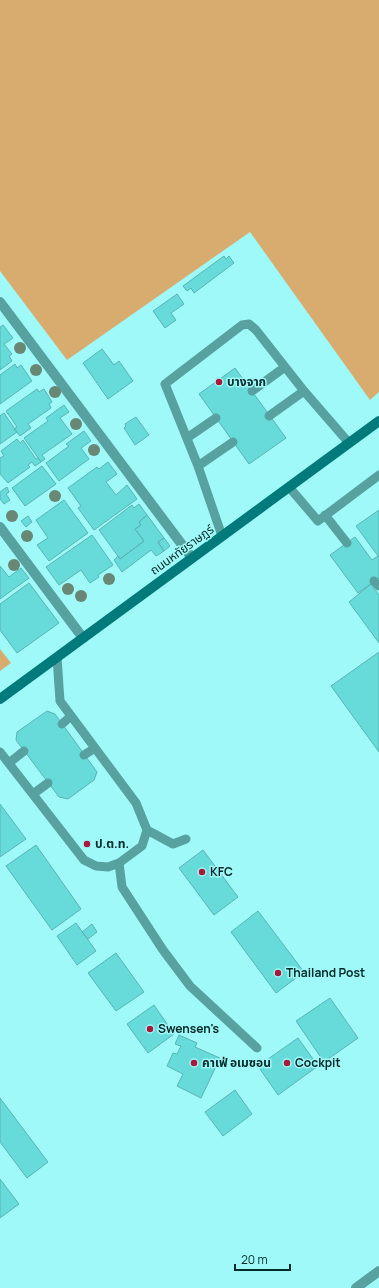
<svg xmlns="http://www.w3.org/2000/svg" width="379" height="1288" viewBox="0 0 379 1288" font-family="Manrope,'Noto Sans Thai',sans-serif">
  <rect width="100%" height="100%" fill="#9ff9f8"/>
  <path fill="#d8ac6e" d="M0,0h379v392l-9,8 -120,-168 -183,128 -67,-89z
    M0,649l11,14 -11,8z"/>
  <path fill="#67dada" stroke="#5ab4b4" d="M224,256l2,3 3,-3 5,7 -40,30 -3,-5 -4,3 -4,-5z
    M177,294l7,10 -13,9 5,7 -11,8 -12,-17z
    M3,325l10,13 -9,6 8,10 -3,2 3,5 -12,9v-43z
    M102,349l12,16 5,-4 14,20 -25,18 -25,-36z
    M15,364l2,4 4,-3 11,16 -32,23v-29z
    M235,368l51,70 -37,26 -50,-70z
    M37,389l2,3 5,-3 8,13 -3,2 2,4 -23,16 3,4 -11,8 -6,-7 3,-2 -11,-16z
    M64,405l5,7 -9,6 12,16 -30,21 3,4 -4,3 -17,-24 24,-17 -2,-3z
    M4,413l13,19 -17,12v-28z
    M136,417l13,18 -14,10 -11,-17 2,-2 -1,-2z
    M84,431l7,10 -10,7 8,11 -30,22 -13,-18 23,-17 -3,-2z
    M17,439l3,4 3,-3 13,19 2,-1 3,4 -6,4 -3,-4 -4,3 2,2 -22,16 -8,-9v-16l4,-2 -3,-5z
    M108,462l9,12 -11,8 10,13 11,-10 10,14 -43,31 -16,-22 3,-2 -13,-18 29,-21 2,2z
    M42,466l14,18 -31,22 -13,-18z
    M7,487l2,5 -3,2 4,6 -6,4 -4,-5v-7z
    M64,500l24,33 -39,28 -12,-16 11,-7 -12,-18z
    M139,504l8,11 -8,7 2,3 -6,4 9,12 -24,18 -21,-29 33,-25 2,3z
    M379,510v68l-21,15 -28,-38 25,-18 17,23 6,-4 -22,-30z
    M147,515l17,23 -6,4 6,9 -8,5 -5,-6 -29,22 -8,-12 4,-4 2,3 24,-18 -9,-12 6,-4 -2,-3z
    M28,516l4,6 -6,5 -5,-6z
    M92,535l21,30 -15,10 1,2 -9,6 -9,-13 -22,15 -13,-18z
    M164,538l6,8 -6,5 -6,-9z
    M0,566l9,11 12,-9 8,10 -29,21z
    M29,583l30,40 -42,30 -17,-23v-26z
    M371,584l8,11v48l-30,-41z
    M379,652v100l-48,-66z
    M47,711l8,3 42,58 -3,8 -26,19 -9,-2 -43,-57 1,-8z
    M0,804l26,35 -26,18z
    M36,845l45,64 -29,21 -46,-64z
    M203,850l35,47 -24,18 -35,-47z
    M258,911l46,61 -28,21 -45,-61z
    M76,923l20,28 -19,14 -20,-29z
    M92,924l5,8 -9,7 -6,-7z
    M116,953l28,39 -28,19 -28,-38z
    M330,998l28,40 -34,24 -28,-41z
    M154,1005l20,29 -26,19 -21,-29z
    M179,1035l18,8 -2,4 25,11 -19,40 -24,-12 6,-12 -16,-8 6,-13 4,1 4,-8 -6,-2z
    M298,1038l20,28 -40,29 -20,-29z
    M235,1090l17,24 -29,22 -18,-24z
    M0,1098l48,64 -21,16 -27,-36z
    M0,1179l19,25 -19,14z"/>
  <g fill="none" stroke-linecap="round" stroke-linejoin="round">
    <path stroke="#57a1a0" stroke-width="9" d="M252,391l33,-24
      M269,416l35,-25
      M187,438l29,-20
      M198,466l35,-24
      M289,487l29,34 61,-46
      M325,515l22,28
      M222,536l-24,-70 -33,-82 77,-59 7,-1 7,6 48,61 45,52
      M374,581l5,5
      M62,724l9,-8
      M0,752l84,108 12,6 12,1 11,-4 23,-17 5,-16 -11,-27 -76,-102 -3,-44
      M84,755l11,-7
      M9,763l15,-12
      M33,794l15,-11
      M147,830l26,14 13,-5
      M119,863l3,24 41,63 27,36 67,62"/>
    <path stroke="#57a1a0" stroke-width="10" d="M0,302l192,256
      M0,527l83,111
      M356,1288l23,-17"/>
    <path stroke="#017a7b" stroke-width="10" d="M0,699l379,-278"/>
  </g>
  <g fill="#698775">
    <circle cx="20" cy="348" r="6"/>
    <circle cx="36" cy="370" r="6"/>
    <circle cx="55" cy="392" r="6"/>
    <circle cx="76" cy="424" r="6"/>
    <circle cx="94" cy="450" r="6"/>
    <circle cx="55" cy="496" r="6"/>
    <circle cx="12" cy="516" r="6"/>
    <circle cx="27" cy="536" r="6"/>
    <circle cx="14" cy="565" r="6"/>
    <circle cx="109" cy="579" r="6"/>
    <circle cx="68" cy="589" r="6"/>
    <circle cx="81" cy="596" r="6"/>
  </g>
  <g fill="#ac173c" stroke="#9ff9f8" stroke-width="1.5">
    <circle cx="219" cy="382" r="4"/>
    <circle cx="87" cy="844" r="4"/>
    <circle cx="202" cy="872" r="4"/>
    <circle cx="278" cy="973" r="4"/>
    <circle cx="150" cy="1029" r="4"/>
    <circle cx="194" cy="1063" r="4"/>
    <circle cx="287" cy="1063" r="4"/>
  </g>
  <g text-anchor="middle" stroke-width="3" stroke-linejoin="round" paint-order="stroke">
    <g font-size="12" font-weight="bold" fill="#002929" stroke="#9ff9f8" text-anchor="start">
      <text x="227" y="386">บางจาก</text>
      <text x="95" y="848">ป.ต.ท.</text>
      <text x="210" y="876">KFC</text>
      <text x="286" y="977">Thailand Post</text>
      <text x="158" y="1033">Swensen's</text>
      <text x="202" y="1067">คาเฟ่ อเมซอน</text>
      <text x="295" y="1067">Cockpit</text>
    </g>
    <g font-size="12" fill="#002929" stroke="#9ff9f8">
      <text transform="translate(182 550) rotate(-36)" y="4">ถนนหทัยราษฎร์</text>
    </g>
  </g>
  <path d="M235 1264v6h55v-6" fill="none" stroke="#002929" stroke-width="2"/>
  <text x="241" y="1264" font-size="12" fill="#002929" stroke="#9ff9f8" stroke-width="3" paint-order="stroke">20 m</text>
</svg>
